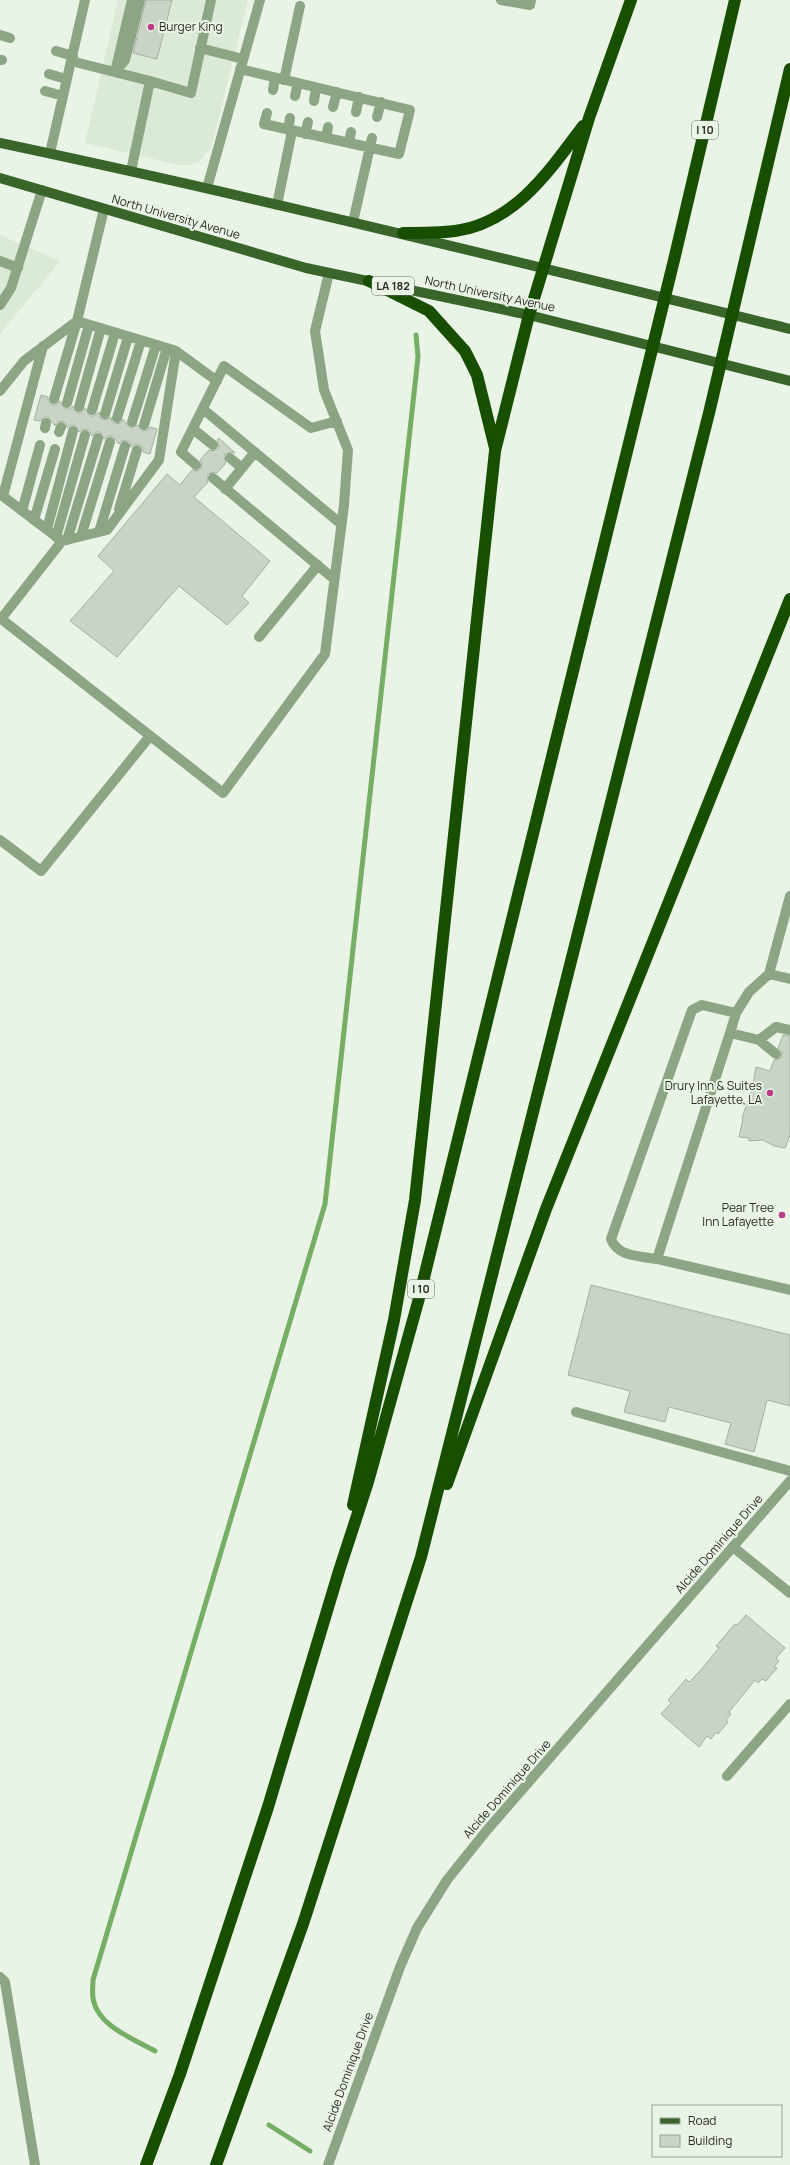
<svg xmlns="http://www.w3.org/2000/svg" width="790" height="2165" viewBox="0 0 790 2165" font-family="Manrope,sans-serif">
  <rect width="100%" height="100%" fill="#e9f3e6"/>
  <path fill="#dbead6" d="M118,0h130l-36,145 -13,17 -10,3h-10l-94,-22z
    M0,235l60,26 -60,73z"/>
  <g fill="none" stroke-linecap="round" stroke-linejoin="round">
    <path stroke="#75ae64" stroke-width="5" d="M155,2051c-21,-12 -58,-25 -62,-53 -1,-6 0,-12 0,-18l232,-776 93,-847 -2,-22
      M269,2125l41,26"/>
  </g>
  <path fill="#c9d3c6" stroke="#a6b0a3" d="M146,0h26l-15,59 -24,-6z
    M41,395l7,2v4l4,4h4l4,-4 5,8h4l4,-3 4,7h4l4,-5 5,8h4l5,-4 2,7 5,1 5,-3 1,5 3,2 6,-1 2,-4 7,9 8,-3 5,6 5,-1 2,-3 7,2 -7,25 -7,-2v-4l-4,-4h-4l-4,3 -1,-5 -4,-2 -5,1 -2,3 -7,-8h-4l-4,3 -4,-7h-4l-4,4 -3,-6 -5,-1 -5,3 -4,-7h-4l-4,3 -1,-5 -3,-2 -6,1 -2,4 -7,-9h-4l-4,4 -6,-1z
    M219,438l16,15 -4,-1 -6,2 -1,3 2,6 -9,10 -3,-1 -6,2 -1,3 1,5 -14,15 76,64 -28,35 7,7 -22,22 -48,-39 -62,71 -47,-36 44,-50 -16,-15 69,-82 13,11 12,-15 6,1 3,-2 1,-6 -2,-3 9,-10 3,1 6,-2 1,-3 -2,-6z
    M783,1035l7,1v99l-5,13 -11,-2 -11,-6 -14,1v-3l-10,-1 4,-18 -1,-1 10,-29 4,-22 14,4 4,-11 7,-2 1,-6 -4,-4z
    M591,1285l199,50v71l-23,-6 -13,52 -29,-8 6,-21 -62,-16 -4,15 -41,-10 6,-21 -62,-16z
    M746,1615l39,33 -9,10 3,3 -5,6 3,1 -11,13 -4,-2 -4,4 -3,-3 -26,32 2,2 -5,6 2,2 -10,12 -2,-2 -5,7 -4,-3 -8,11 -38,-33 10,-11 -3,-3 18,-21 3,3 10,-10 20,-24 -3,-2 19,-22 2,1z"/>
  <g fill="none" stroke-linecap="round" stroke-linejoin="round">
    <path stroke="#8ca584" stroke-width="10" d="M501,0l29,5 1,-5
      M0,35l10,3
      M200,48l43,11
      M56,51l17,5
      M0,60h2
      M71,61l79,20
      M116,68l16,-68
      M240,69l170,41 -11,44 -135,-30 3,-11
      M115,72l10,-12 15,-60
      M49,74l17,5
      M284,80l16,-74
      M273,90l2,-12
      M45,91l18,5
      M295,96l3,-13
      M314,101l2,-13
      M333,107l4,-15
      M356,112l3,-15
      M377,117l4,-15
      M288,130l2,-12
      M305,134l3,-12
      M326,138l2,-11
      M349,143l2,-11
      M50,153l35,-153
      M131,171l19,-90 41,12 20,-93
      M207,188l53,-188
      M277,205l15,-74
      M353,222l19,-84
      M0,261l18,7
      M0,305l11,-17 31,-98
      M0,391l24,-30 53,-40 27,-112
      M54,399l23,-78 90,27 9,3 41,30
      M67,403l22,-78
      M79,407l22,-79
      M203,409l138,115
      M92,410l23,-77
      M105,414l23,-77
      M117,418l24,-77
      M132,422l24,-77
      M144,425l23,-77
      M45,428l1,-5
      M193,429l20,16
      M59,432l2,-5
      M230,458l12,10
      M196,465l-15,-13 43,-86 87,62 26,-7
      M213,478l121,101
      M225,489l30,-37
      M0,494l62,47 45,-11 52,-70 17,-109
      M3,496l40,-150
      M119,509l18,-59
      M22,511l18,-66
      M34,520l21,-71
      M47,529l26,-98
      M99,532l26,-86
      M81,536l29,-94
      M56,537l29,-102
      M67,540l31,-102
      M0,618l223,175 102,-139 19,-149 4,-55 -24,-60 -9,-59 14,-58
      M1,619l61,-78
      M259,637l59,-72
      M0,840l41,31 109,-135
      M790,896l-21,78 -20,18 -13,21 -6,20 29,7 17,-13 14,3
      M769,974l21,5
      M730,1033l-73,226 133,31
      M759,1040l17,14
      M657,1259c-18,-3 -39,-2 -46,-20l81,-229 10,-5 34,8
      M576,1412l214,59
      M733,1547l57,46
      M727,1776l63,-72
      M0,1977l5,5 30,183"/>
    <path stroke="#8ca584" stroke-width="10" d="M328,2165l72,-198 17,-39 30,-48 40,-50 303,-349"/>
    <path stroke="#39652a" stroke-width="10" d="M0,143c265,56 527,121 790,186
      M0,178l306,90 223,47 261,66"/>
    <path stroke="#184e00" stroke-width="12" d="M403,233c17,0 35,0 52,-2 60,-8 95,-61 128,-105
      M369,281l60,30 36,40 12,24 18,73
      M447,1484l99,-275 244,-610
      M353,1505l41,-185 21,-120 80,-749 34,-136 60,-197 42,-118
      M146,2165l34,-91 88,-267 71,-236 29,-89 50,-180 256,-1042 61,-260
      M216,2165l87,-241 118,-367 288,-1144 81,-344"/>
  </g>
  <g fill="#bc3c87" stroke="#e9f3e6" stroke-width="1.5">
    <circle cx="151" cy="27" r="4"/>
    <circle cx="770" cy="1093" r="4"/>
    <circle cx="782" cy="1215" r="4"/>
  </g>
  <g text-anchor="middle" stroke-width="4" stroke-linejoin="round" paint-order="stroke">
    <g fill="#e9f3e6" stroke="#636860" stroke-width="1">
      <rect x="692" y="121" width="26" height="18" rx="3"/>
      <rect x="372" y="277" width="42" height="18" rx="3"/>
      <rect x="408" y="1280" width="26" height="18" rx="3"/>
    </g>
    <g font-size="11" font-weight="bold" fill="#292d27">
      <text x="705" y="134">I 10</text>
      <text x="393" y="290">LA 182</text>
      <text x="421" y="1293">I 10</text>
    </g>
    <g font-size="12" fill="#292d27" stroke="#e9f3e6" text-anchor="end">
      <text x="159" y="31" text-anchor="start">Burger King</text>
      <text x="762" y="1090">Drury Inn &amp; Suites<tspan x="762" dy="14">Lafayette, LA</tspan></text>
      <text x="774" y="1212">Pear Tree<tspan x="774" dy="14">Inn Lafayette</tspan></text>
    </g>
    <g font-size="12" fill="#292d27" stroke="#e9f3e6">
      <text transform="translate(176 217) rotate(16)" y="4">North University Avenue</text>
      <text transform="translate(490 294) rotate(12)" y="4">North University Avenue</text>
      <text transform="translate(719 1544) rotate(-49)" y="4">Alcide Dominique Drive</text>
      <text transform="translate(507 1789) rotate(-49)" y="4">Alcide Dominique Drive</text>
      <text transform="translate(348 2072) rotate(-70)" y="4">Alcide Dominique Drive</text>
    </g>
  </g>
  <rect x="652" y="2105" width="130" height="52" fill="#e9f3e6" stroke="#9ca49a"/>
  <rect x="660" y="2118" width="20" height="6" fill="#39652a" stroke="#9ca49a"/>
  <text x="688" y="2125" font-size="12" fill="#292d27">Road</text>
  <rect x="660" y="2135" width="20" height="12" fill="#c9d3c6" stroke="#9ca49a"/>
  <text x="688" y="2145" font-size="12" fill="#292d27">Building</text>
</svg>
